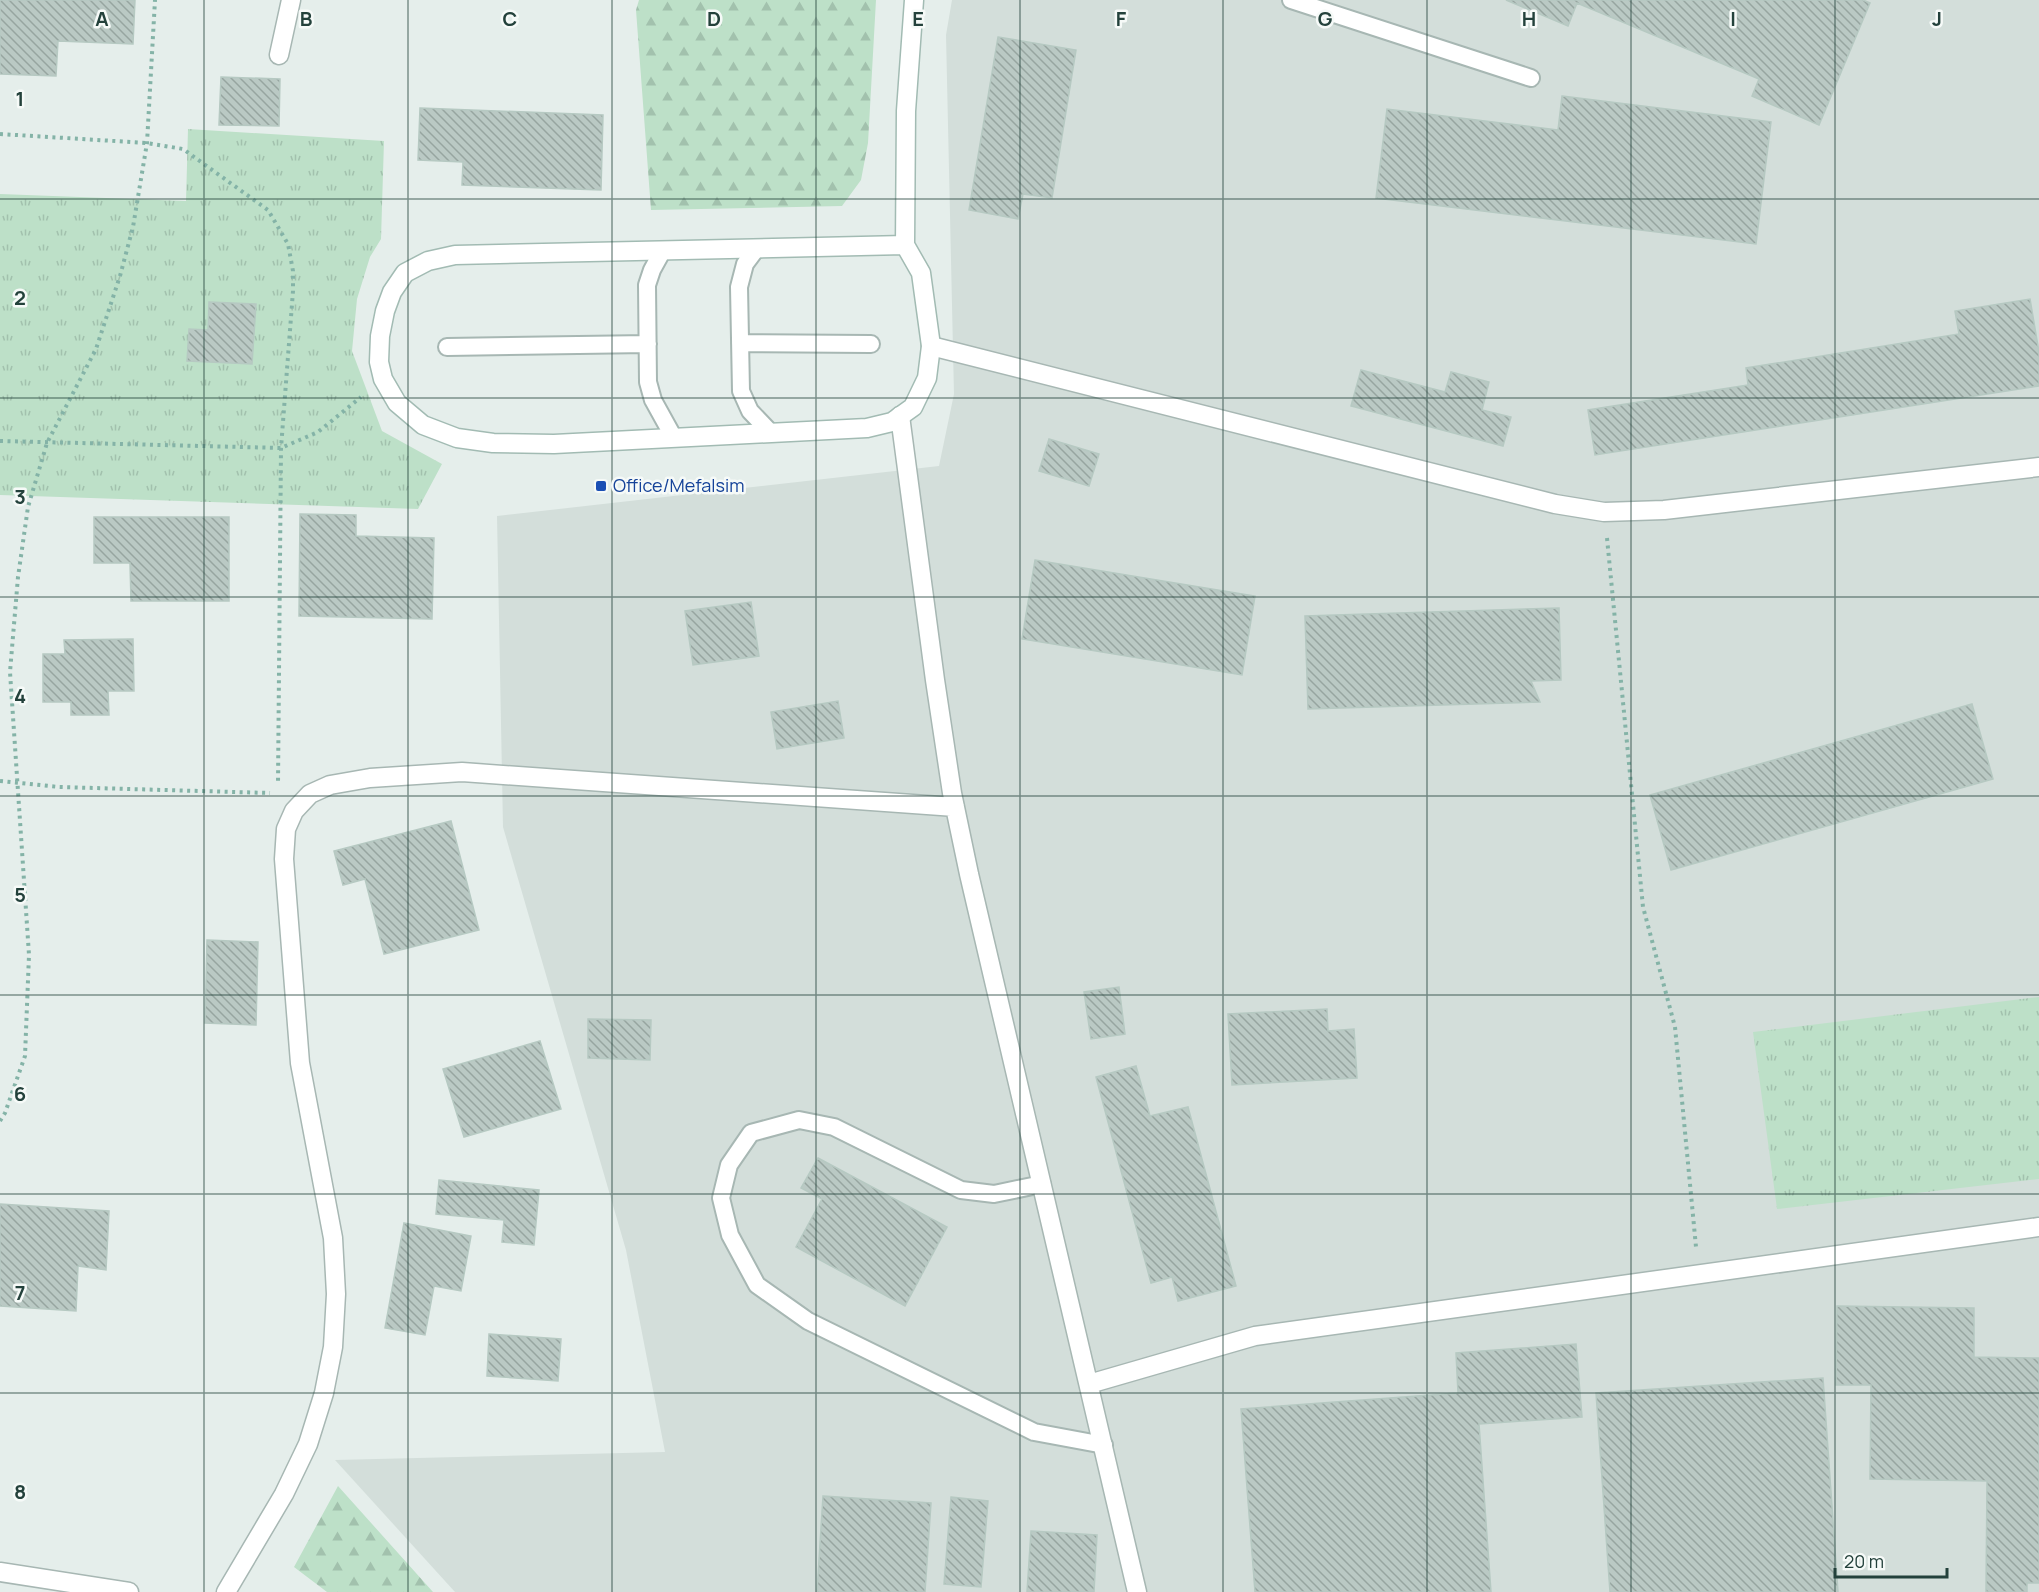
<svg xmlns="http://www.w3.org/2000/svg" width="2039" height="1592" viewBox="0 0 2039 1592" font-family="Manrope,sans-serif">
  <defs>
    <pattern id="grass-tufts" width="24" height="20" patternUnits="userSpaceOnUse" patternTransform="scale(1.5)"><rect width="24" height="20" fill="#bde0c8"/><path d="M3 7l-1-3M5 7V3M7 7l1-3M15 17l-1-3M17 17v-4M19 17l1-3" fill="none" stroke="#a2c1ad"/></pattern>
    <pattern id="forest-firs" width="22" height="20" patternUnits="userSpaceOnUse" patternTransform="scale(1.5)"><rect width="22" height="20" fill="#bde0c8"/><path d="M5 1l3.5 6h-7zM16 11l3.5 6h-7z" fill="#a2c1ad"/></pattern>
    <pattern id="building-back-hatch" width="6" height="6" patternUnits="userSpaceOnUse" patternTransform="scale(1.5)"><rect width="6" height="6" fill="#bac9c4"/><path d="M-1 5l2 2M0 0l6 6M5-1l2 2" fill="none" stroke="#97a5a0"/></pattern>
  </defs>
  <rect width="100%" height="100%" fill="#e5eeeb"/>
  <path fill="#d3deda" d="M952,0h1087v1592h-1584l-120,-132 330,-8 -39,-202 -123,-423 -6,-311 442,-50 15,-72 -8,-359z"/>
  <path fill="url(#grass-tufts)" d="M188,129l196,12 -3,98 -11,18 -13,42 -5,52 30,80 60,33 -24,45 -418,-14v-301l186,7z
    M2039,997v182l-262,30 -24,-177z"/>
  <path fill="url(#forest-firs)" d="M639,0h237l-8,143 -7,37 -19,26 -191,4 -15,-200z
    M338,1486l95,106h-106l-33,-25z"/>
  <path fill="url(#building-back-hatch)" stroke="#b6c9c2" stroke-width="1.5" d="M0,0h135l-2,44 -75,-3 -2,35 -56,-2z
    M1506,0h357l7,3 -51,122 -67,-29 7,-17 -182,-76 -9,23z
    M998,37l78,13 -24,148 -29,-4 -5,25 -49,-9z
    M221,77l59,2 -1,47 -60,-1z
    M1562,96l209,26 -15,122 -380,-46 11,-89 171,21z
    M420,108l183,7 -2,75 -139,-5 1,-23 -45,-2z
    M2030,299l9,53v34l-444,69 -7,-45 160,-25 -2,-17 213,-34 -4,-23z
    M209,302l47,2 -4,60 -65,-3 2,-32 19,1z
    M1361,370l84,22 6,-20 38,10 -7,28 29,7 -8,29 -152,-40z
    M1049,439l50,15 -10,32 -50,-15z
    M300,514l56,1v21l78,2 -2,81 -133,-3z
    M94,517h135v84h-98l-1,-38h-36z
    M1035,560l220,36 -13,79 -220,-36z
    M751,602l8,54 -66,9 -8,-54z
    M1559,608l2,72 -30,1 9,21 -232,7 -3,-93z
    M133,639l1,52h-26l1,24h-38v-13h-28v-48h22l-1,-14z
    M838,701l6,37 -67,11 -6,-37z
    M1972,704l21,75 -322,91 -21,-75z
    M451,821l28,109 -95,24 -19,-75 -22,6 -9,-34z
    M207,940l51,2 -2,83 -51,-2z
    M1119,987l6,47 -34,5 -7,-47z
    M1327,1009l1,22 26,-2 3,49 -125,7 -4,-71z
    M588,1019l63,1 -1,40 -62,-2z
    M540,1041l21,68 -97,28 -21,-68z
    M1136,1066l14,50 38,-9 48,179 -58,15 -6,-24 -21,6 -55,-206z
    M818,1158l129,69 -42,79 -109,-59 26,-48 -21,-11z
    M439,1180l100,10 -5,55 -32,-3 2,-22 -68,-6z
    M0,1204l109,7 -3,59 -28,-4 -2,45 -76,-5z
    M404,1223l67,13 -10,55 -27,-5 -9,49 -40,-7z
    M1837,1306l137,2v49l65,1v225h-12v9h-41l1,-111 -117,-2 1,-94h-35z
    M489,1334l72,5 -3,42 -71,-5z
    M1576,1344l6,73 -103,7 12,168h-236l-14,-183 217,-16 -2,-40z
    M1823,1378l15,214h-228l-14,-199z
    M823,1496l108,7 -6,89h-108z
    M951,1497l37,4 -7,86 -37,-3z
    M1031,1531l66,4 -3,57h-67z"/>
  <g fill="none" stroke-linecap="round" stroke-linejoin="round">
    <g stroke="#a7b7b3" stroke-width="20">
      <path id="lane" d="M1291,0l240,78
        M757,248l-12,16 -6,23 2,104 9,20 21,22
        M663,250l-11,20 -5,15 1,97 5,18 21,38
        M740,343l131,1
        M447,347l201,-3
        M1042,1184l-48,10 -33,-4 -127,-63 -35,-7 -48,13 -22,32 -8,33 9,37 27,50 51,36 226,111 70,13"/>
    </g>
    <g stroke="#a7b7b3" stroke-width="21">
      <path id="street" d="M279,55l12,-55
        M931,346l624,158 49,8 60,-2 375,-43
        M900,416l35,264 17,113 17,81 168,718
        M1089,1384l166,-48 784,-109
        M0,1572l129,20
        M226,1592l58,-98 24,-50 16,-51 9,-46 3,-53 -3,-56 -33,-175 -16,-204 2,-30 8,-18 16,-17 20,-9 40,-7 92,-6 493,35"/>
    </g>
    <g stroke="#a2bbb3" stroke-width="21">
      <path id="secondary" d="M905,245l-450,10 -27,6 -23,12 -13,19 -7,19 -5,25 -1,26 4,17 14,24 26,22 34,13 36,5 61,1 313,-16 25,-6 21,-15 14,-29 4,-32 -10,-73 -16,-28 1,-134 8,-111"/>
    </g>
    <path stroke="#84b3a7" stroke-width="4" stroke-dasharray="3 4.5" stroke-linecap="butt" d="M0,134l147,9 36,6 85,61 20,34 5,27v20l-12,157 -3,336
      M0,441l281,7 37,-16 43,-35
      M1607,538l36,369 32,120 21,220
      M0,781l59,6 211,6
      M0,1121l5,-8 20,-57 4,-101 -19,-283 8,-95 10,-70 19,-64 49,-94 24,-73 13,-49 14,-84 8,-143"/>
    <use href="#lane" stroke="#fff" stroke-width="16"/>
    <use href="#street" stroke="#fff" stroke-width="18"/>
    <use href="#secondary" stroke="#fff" stroke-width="18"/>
  </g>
  <path fill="none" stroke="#23413b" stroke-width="1.5" stroke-opacity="0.55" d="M204,0v1592M408,0v1592M612,0v1592M816,0v1592M1020,0v1592M1223,0v1592M1427,0v1592M1631,0v1592M1835,0v1592M0,199h2039M0,398h2039M0,597h2039M0,796h2039M0,995h2039M0,1194h2039M0,1393h2039"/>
  <rect fill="#1a4fb4" stroke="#f6faf8" stroke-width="2" x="595" y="480" width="12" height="12" rx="3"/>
  <g text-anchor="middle" stroke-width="5" stroke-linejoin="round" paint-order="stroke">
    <g font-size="18" fill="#164399" stroke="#f6faf8" text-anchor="start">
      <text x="613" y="492">Office/Mefalsim</text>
    </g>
  </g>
  <g font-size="20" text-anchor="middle" font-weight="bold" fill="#23413b" stroke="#f6faf8" stroke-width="5" stroke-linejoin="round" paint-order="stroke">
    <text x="102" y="26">A</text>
    <text x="306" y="26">B</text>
    <text x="510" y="26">C</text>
    <text x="714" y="26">D</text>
    <text x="918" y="26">E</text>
    <text x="1121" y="26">F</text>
    <text x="1325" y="26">G</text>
    <text x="1529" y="26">H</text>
    <text x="1733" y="26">I</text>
    <text x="1937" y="26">J</text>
    <text x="20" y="106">1</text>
    <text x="20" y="305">2</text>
    <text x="20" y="504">3</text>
    <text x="20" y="703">4</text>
    <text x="20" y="902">5</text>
    <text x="20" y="1101">6</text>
    <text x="20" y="1300">7</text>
    <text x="20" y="1499">8</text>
  </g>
  <path d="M1835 1568v9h112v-9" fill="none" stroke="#23413b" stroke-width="3"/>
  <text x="1844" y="1568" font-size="18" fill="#23413b" stroke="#f6faf8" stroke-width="4.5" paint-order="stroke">20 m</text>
</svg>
